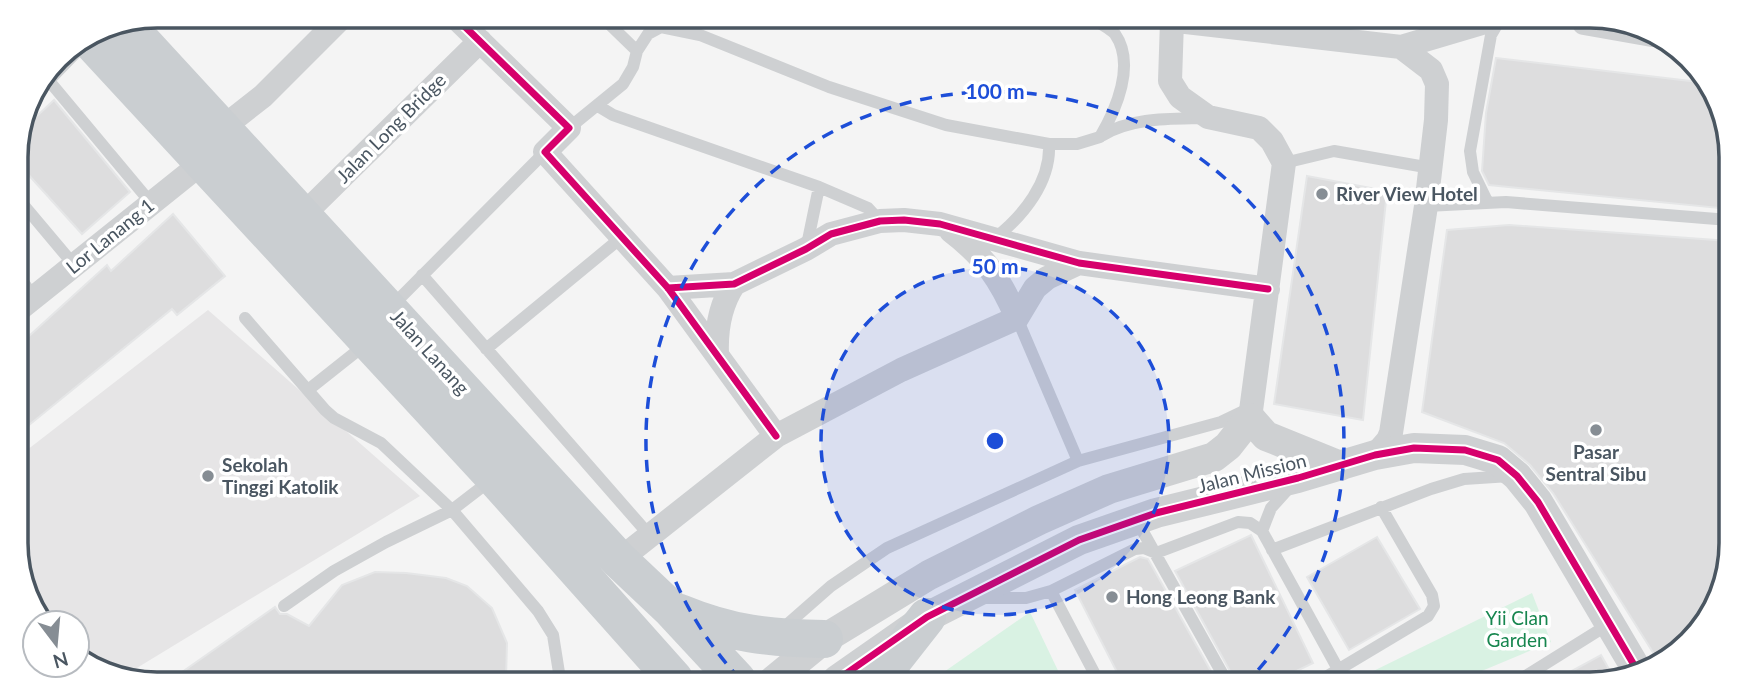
<svg xmlns="http://www.w3.org/2000/svg" width="1747" height="700" viewBox="0 0 1747 700" font-family="Lato,sans-serif">
  <rect width="100%" height="100%" fill="#f4f4f4"/>
  <path fill="#e6e5e6" d="M208,310l212,186 -298,181h-11l-34,-23v-31h-33l-26,-53v-113z"/>
  <path fill="#d9f2e3" d="M1532,593l19,49 -98,41h-104z
    M1030,612l33,69h-132z"/>
  <path fill="#ddddde" stroke="#e5e6e7" stroke-width="2" d="M1496,58l211,25 23,55 -1,71 -240,-24 -7,-14 4,-58z
    M54,100l76,92 -48,42 -66,-73v-14l4,-15z
    M1307,176l80,15 -24,229 -89,-16z
    M173,214l52,62 -48,39 -5,-6 -154,125 -1,-87 90,-82 4,6z
    M1509,225l220,16 -5,348 -48,66 -17,7 -106,-169 -23,-28 -26,-22 -82,-31 25,-182z
    M1251,535l62,128 -39,19h-38l-61,-111z
    M1377,537l43,72 -71,41 -42,-73z
    M1140,557l8,2 69,123h-95l-47,-92z
    M375,572l31,1 40,5 21,8 25,22 15,35 -1,36 -331,-2 100,-70 5,7h7l22,12 33,-41z
    M1601,655l13,23 -15,6h-51z"/>
  <g fill="none" stroke-linecap="round" stroke-linejoin="round">
    <path stroke="#ced0d2" stroke-width="12" d="M603,18l34,33
      M45,76l106,127
      M598,106l15,9 206,72 49,21 12,13
      M569,128l54,-44 10,-17 4,-16 11,-17 13,-7 39,8 129,52 117,38 103,19h28l23,-7c16,-27 36,-73 15,-103 -4,-5 -13,-9 -18,-13
      M1103,135c30,-18 68,-16 102,-17
      M1284,163l50,-12 97,17
      M16,196l58,69
      M1488,203l-15,-31 -3,-21 21,-116 7,-12
      M1426,206l80,-4 223,18
      M995,238c28,-22 56,-56 54,-94
      M807,245l12,-58
      M17,274l17,23
      M422,275l229,262
      M390,308l155,-156
      M245,318l80,92 9,8 47,25 71,67 86,101 15,24 7,44
      M1017,318l61,143
      M486,349l136,-112
      M308,390l58,-46
      M1137,521l90,161
      M1262,531l9,-23 18,-20
      M1272,550l159,-61 33,-10 46,-3
      M1051,591l48,91
      M982,598h44l25,-7 84,-42 9,-1 12,5 82,-31 12,1 12,8 76,138
      M284,606l50,-35 52,-29 66,-32 39,-30
      M782,629l49,-43 56,-38 191,-87 143,-39 23,-11
      M1316,683l112,-67 6,-10 -2,-11 -51,-88
      M1513,684l96,-60"/>
    <path stroke="#ced0d2" stroke-width="24" d="M455,17l114,111 -24,24 123,136 108,148
      M1172,21l-2,60 10,16 28,20 51,11 13,13 12,22 -34,255
      M1177,21l224,26 81,-24
      M1584,23l68,12
      M42,79l35,-36
      M221,129l42,-33 79,-79
      M303,215l177,-174
      M951,231c34,26 49,48 66,87
      M668,288l66,-4 72,-35 25,-15 49,-13 24,-1 36,4 139,39 189,26
      M17,311l186,-149
      M717,354c-1,-25 3,-49 17,-70
      M1375,455l13,-15 3,-7 35,-227 10,-86 1,-36 -6,-14 -30,-23
      M619,560l157,-124 125,-66 116,-52 18,-30 12,-10 32,-15"/>
    <path stroke="#ced0d2" stroke-width="30" d="M774,680l50,-41 105,-64 110,-55 70,-31 105,-32 14,-11 22,-28 16,18 74,30
      M837,680l90,-63 152,-77 77,-27 142,-35 77,-23 39,-7 51,2 33,10 19,16 21,26 99,168"/>
    <path stroke="#caced1" stroke-width="38" d="M124,22l495,538 53,50 65,70
      M87,37l407,440 180,202
      M680,613c51,21 89,25 144,26
      M881,680l6,-12 40,-51"/>
    <g stroke="#fff" stroke-width="11">
      <path id="cycleway" d="M455,17l114,111 -24,24 123,136 108,148
        M668,288l66,-4 72,-35 25,-15 49,-13 24,-1 36,4 139,39 189,26
        M837,680l90,-63 152,-77 77,-27 142,-35 77,-23 39,-7 51,2 33,10 19,16 21,26 99,168"/>
    </g>
    <use href="#cycleway" stroke="#d6006c" stroke-width="7"/>
  </g>
  <circle cx="995" cy="441" r="174" fill="#1d4ed8" fill-opacity=".12"/>
  <g fill="none" stroke="#1d4ed8" stroke-width="3.5" stroke-dasharray="12 9">
    <circle cx="995" cy="441" r="174"/>
    <path d="M740 679A349 349 0 1 1 1248 681"/>
  </g>
  <g fill="#868d94" stroke="#fff" stroke-width="2.5">
    <circle cx="1322" cy="194" r="7"/>
    <circle cx="1596" cy="430" r="7"/>
    <circle cx="208" cy="476" r="7"/>
    <circle cx="1112" cy="597" r="7"/>
  </g>
  <g text-anchor="middle" stroke-width="7" stroke-linejoin="round" paint-order="stroke">
    <g font-size="19" fill="#4a5661" stroke="#fff">
      <text transform="translate(391 128) rotate(-45)" y="7">Jalan Long Bridge</text>
      <text transform="translate(110 236) rotate(-39)" y="7">Lor Lanang 1</text>
      <text transform="translate(430 352) rotate(48)" y="7">Jalan Lanang</text>
      <text transform="translate(1252 473) rotate(-14)" y="7">Jalan Mission</text>
    </g>
    <g font-size="19" font-weight="bold" fill="#4a5661" stroke="#fff" text-anchor="start">
      <text x="1336" y="201">River View Hotel</text>
      <text x="1596" y="459" text-anchor="middle">Pasar<tspan x="1596" dy="22">Sentral Sibu</tspan></text>
      <text x="222" y="472">Sekolah<tspan x="222" dy="22">Tinggi Katolik</tspan></text>
      <text x="1126" y="604">Hong Leong Bank</text>
    </g>
    <g font-size="19" fill="#17864f" stroke="#fff">
      <text x="1517" y="625">Yii Clan<tspan x="1517" dy="22">Garden</tspan></text>
    </g>
  </g>
  <path d="M0 0H1747V700H0ZM157 28H1590A129 129 0 0 1 1719 157V543A129 129 0 0 1 1590 672H157A129 129 0 0 1 28 543V157A129 129 0 0 1 157 28Z" fill="#fff" fill-rule="evenodd"/>
  <path fill="none" stroke="#4a5661" stroke-width="3.5" d="M157 28H1590A129 129 0 0 1 1719 157V543A129 129 0 0 1 1590 672H157A129 129 0 0 1 28 543V157A129 129 0 0 1 157 28Z"/>
  <circle cx="995" cy="441" r="10" fill="#1d4ed8" stroke="#fff" stroke-width="3.5"/>
  <g font-size="21" text-anchor="middle" font-weight="bold" fill="#1d4ed8" stroke="#fff" stroke-width="7" stroke-linejoin="round" paint-order="stroke">
    <text x="995" y="99">100 m</text>
    <text x="995" y="274">50 m</text>
  </g>
  <g transform="translate(56 644) rotate(164)"><circle r="33" fill="#ffffff" stroke="#b7bbc0" stroke-width="2"/>
  <path d="M0-5L12 26L0 18L-12 26Z" fill="#868d94"/>
  <text y="-10" font-size="19" font-weight="bold" text-anchor="middle" fill="#4a5661">N</text>
  </g>
</svg>
